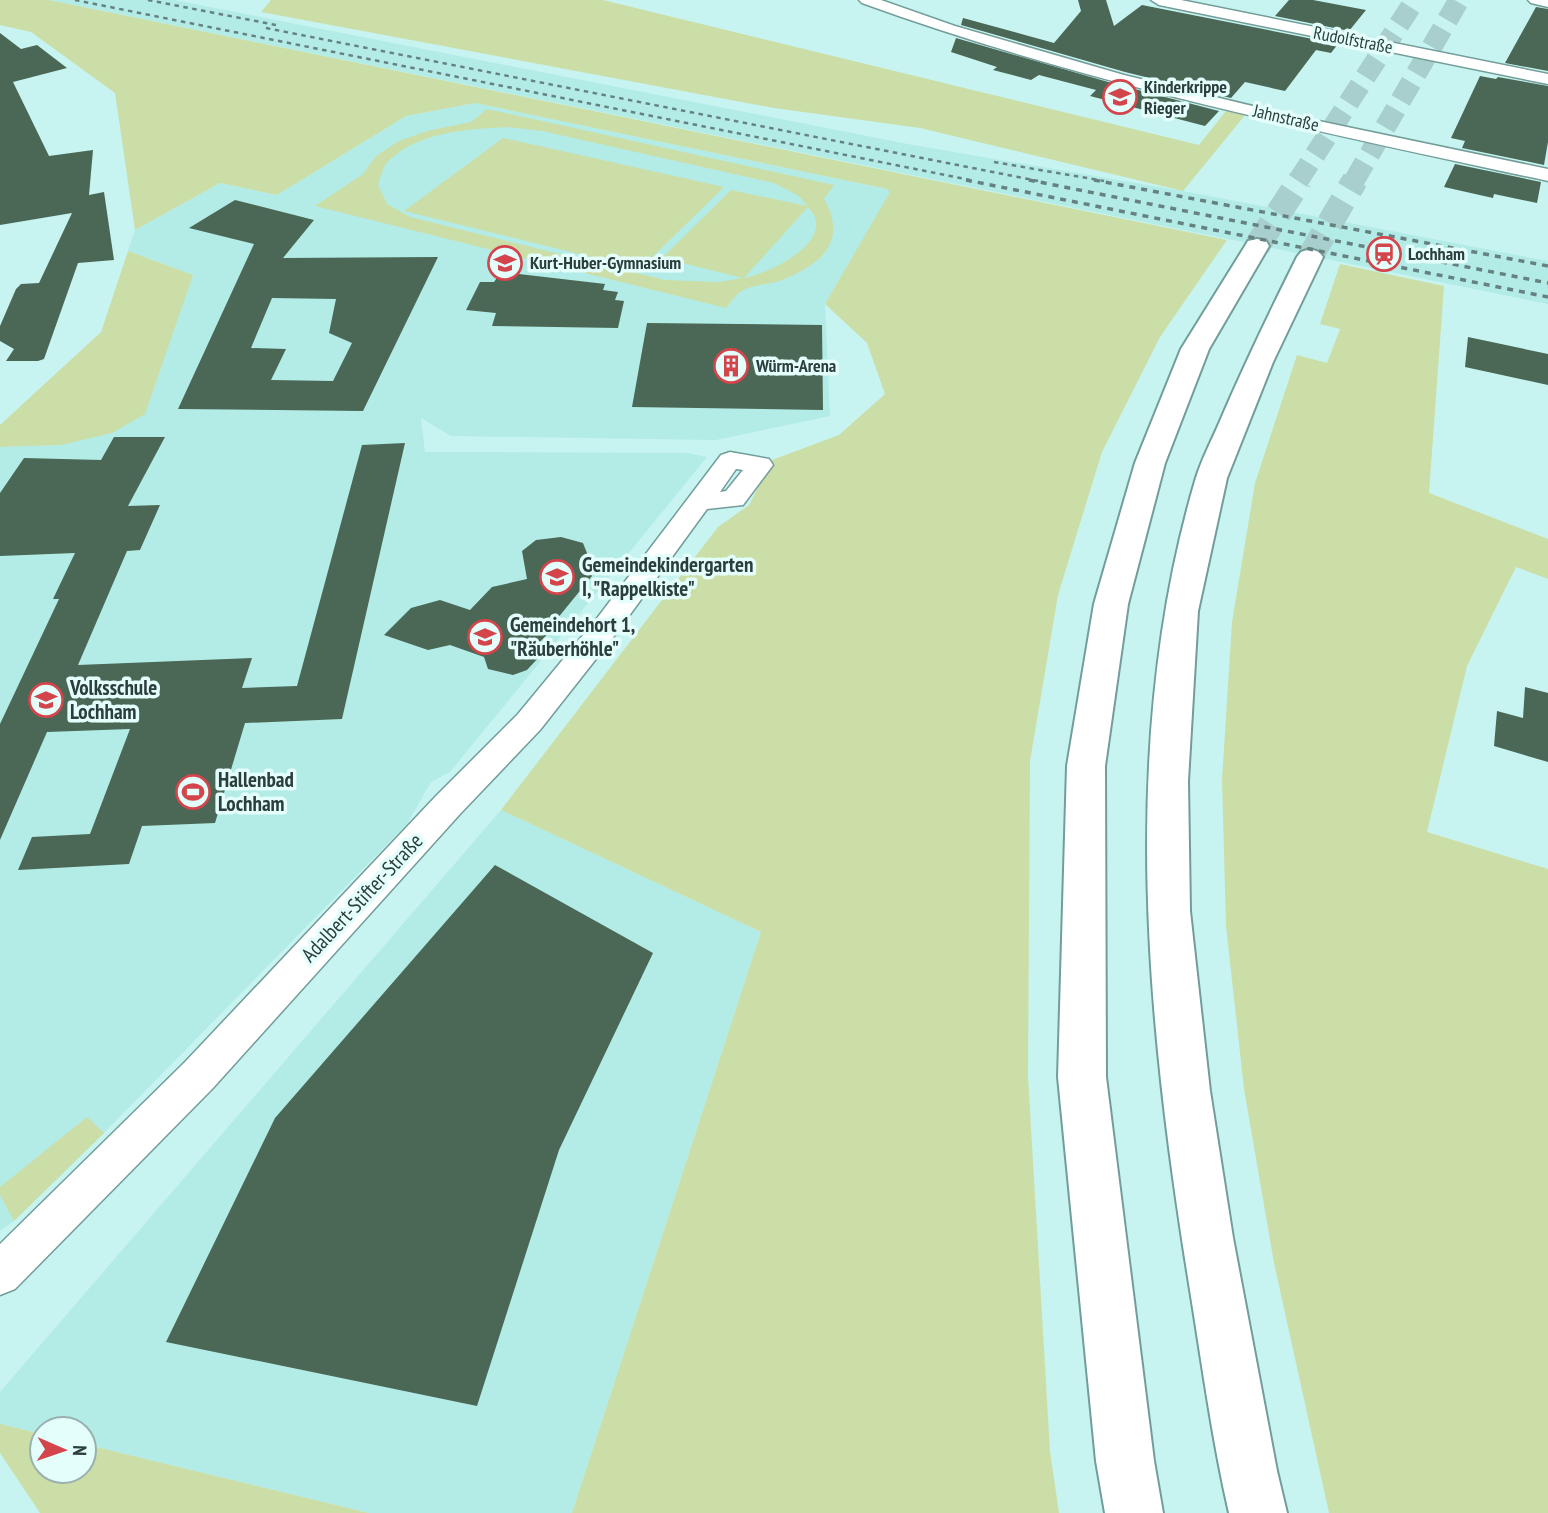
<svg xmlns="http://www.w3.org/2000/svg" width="1548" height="1513" viewBox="0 0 1548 1513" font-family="'PT Sans Narrow',sans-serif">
  <rect width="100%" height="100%" fill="#c7f4f1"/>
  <path fill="#b3ebe6" d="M49,0h125l739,145 270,46 365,70v43z
    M475,103l412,86 4,3 -66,112 5,112 -114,24 -265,-4 -30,-18 4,34 263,1 19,4 -257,315 -19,10 -24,42 -303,309 -90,88 -14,10v-784l61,-2 132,-170 -65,-24 7,-21 85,-47 57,12 129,-79z
    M501,810l260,122 -189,581h-203l-285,-69v-15h-42v5l-42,-10v-32z"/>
  <path fill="#ccdea7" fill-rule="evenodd" d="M0,0h49l1178,240 -67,97 -58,115 -44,143 -28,166 -2,316 22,374 9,62h-487l189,-581 -260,-122 217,-283 31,-22 23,-45 67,-25 46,-41 -18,-51 -42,-39 65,-112 -3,-3 -412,-86 -69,13 -129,79 -57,-12 -85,47 -20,-137 -84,-61 -31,-7z
    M271,0h332l596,145 27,-34 20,3 -63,77 -263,-63 -146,-20 -513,-96z
    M487,109l347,76 -10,14c24,42 -2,65 -42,81 -12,5 -31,4 -42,12 -5,4 -10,11 -14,16l-411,-102 48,-32 13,-18 23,-15 28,-10 44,-9zM507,127l35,4 232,52 25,13 8,10 -76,-16 -69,68 81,20 -25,4 -53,-2 -255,-63 -23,-13 -9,-19c2,-6 4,-16 8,-21 28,-32 81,-35 121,-37zM808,207c32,32 -38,67 -64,71z
    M503,138l221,49 -84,82 -236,-58z
    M128,251l65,24 -48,139 -33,19 -51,12 -61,2v-22l101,-93z
    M1340,264l104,22 -15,207 119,46v40l-32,-12 -49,99 -40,166 121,37v644h-219l-55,-250 -30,-174 -18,-163 -4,-146 10,-158 23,-139 42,-128 30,8 13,-34 -20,-5z
    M87,1117l17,16 -90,88 -14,-26v-8z
    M0,1424l42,10v37h42v-27l285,69h-329l-40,-60z"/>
  <path fill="#4a6855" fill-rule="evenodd" d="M1078,0h28l8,26 28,-21 196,39 -7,9 -15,-3 -31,41 -40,-9 -14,16 -106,-26 -164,-47 2,-7 91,25 27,-32z
    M1289,0h24l53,10 -17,21 -74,-15z
    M1536,7l12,2v62l-43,-8z
    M0,33l21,16 16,-4 30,23 -54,14 36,74 44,-6 -4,45 15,-3 10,68 -36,3 -34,96 -6,2h-32l8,-12 -14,-8v-15l16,-37 5,-5 18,-1 33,-70 -72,12z
    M956,38l159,46 104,27 -14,15 -115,-30 6,-6 -57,-15 -8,5 -38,-10 4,-3 -46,-15z
    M1480,76l16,3 2,-2 50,9v56l-4,23 -82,-17 3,-7 -14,-3z
    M1455,164l86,18 -4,21 -43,-9 -1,4 -49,-11z
    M235,200l79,20 -31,38 155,-1 -75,154 -185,-2 76,-165 -65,-16zM272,298l64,1 -7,34 23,10 -19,38 -62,-1 15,-31 -35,-1z
    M501,272l104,12 -2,6 15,2 -3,8 9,1 -6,27 -126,-2 4,-13 -30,-3 14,-28h14z
    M647,323l175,2 1,85 -191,-3z
    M1468,337l80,17v31l-83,-18z
    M114,437h51l-37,69 32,-1 -20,45 -13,1 -49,114 174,-7 -10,30 55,-2 65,-241 43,-2 -63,276 -97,4 -30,100 -73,3 -13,38 -111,6 14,-33 58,-3 40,-105 -83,3 -47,108v-116l59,-125h-6l22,-46 -75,3v-63l24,-35 77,2z
    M561,537l22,6 6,15 -5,7 8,11 -35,43 1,4 -21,22 3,11 -13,14 -14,5 -25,-6 -4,-12 -34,-12 -22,5 -44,-15 27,-27 29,-8 30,10 22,-23 35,-8 -5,-28 14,-11z
    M1525,687l23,6v69l-54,-16 3,-35 26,7z
    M495,865l158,88 -94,197 -82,256 -311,-64 109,-224z"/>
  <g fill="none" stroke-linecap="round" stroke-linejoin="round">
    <path stroke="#a8cfcd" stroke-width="21" stroke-dasharray="21 10" stroke-linecap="butt" d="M1298,181l117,-181
      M1354,181l105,-181"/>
    <path stroke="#a8cfcd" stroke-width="26" stroke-dasharray="26 13" stroke-linecap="butt" d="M1257,246l43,-66
      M1310,257l45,-77"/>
    <g stroke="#729d99" stroke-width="3">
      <path id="minor" d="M859,0h22l74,26 169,49 166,40 258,54v12c-232,-50 -463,-97 -686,-178z
        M1151,0h30l367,74v10l-389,-79z
        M1528,0h20v7l-17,-4z
        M730,452l39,7 4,6 -30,40 -36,4 -89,122 -78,99 -80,84 -247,274 -198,201 -15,6v-51l185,-182 251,-266 82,-82 80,-97 123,-162zM736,469l7,1 -17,21 -6,1z"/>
    </g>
    <g stroke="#729d99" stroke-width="4">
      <path id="motorway" d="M1257,239l9,2 3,5 -60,103 -44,114 -37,141 -23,162 1,311 48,384 9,52h-58l-9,-52 -38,-384 9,-311 27,-162 41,-141 46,-114 64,-103 3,-5z
        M1310,249l9,3 4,5 -50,105 -46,116 -29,133 -10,170 2,130 20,180 23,147 44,233 10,42h-58c-17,-74 -27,-149 -39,-223 -43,-265 -72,-548 5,-809 6,-21 17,-41 25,-60 24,-56 50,-110 77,-164l4,-5z"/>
    </g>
    <use href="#minor" fill="#fff" fill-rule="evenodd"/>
    <use href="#motorway" fill="#fff" fill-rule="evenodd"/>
    <path stroke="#668280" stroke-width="2.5" stroke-dasharray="4.5 4.5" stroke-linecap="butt" d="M75,0l900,181
      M148,0l128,25
      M266,28l772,153
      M994,162l110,19"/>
    <path stroke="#668280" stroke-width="3.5" stroke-dasharray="6 6" stroke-linecap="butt" d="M966,180l582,117
      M1029,180l519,103
      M1094,180l454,86"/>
  </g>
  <defs>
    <g id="school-ring" transform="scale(1.75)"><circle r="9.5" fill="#e3fefb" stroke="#d4444b" stroke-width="1.5"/><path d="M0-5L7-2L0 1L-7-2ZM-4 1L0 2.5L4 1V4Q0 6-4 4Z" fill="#d4444b"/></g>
    <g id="station-ring" transform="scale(1.75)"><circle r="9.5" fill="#e3fefb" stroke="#d4444b" stroke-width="1.5"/><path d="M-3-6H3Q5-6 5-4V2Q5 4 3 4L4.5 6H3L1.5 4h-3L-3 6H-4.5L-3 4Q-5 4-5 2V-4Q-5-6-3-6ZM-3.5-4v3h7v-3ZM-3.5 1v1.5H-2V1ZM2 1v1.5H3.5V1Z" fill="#d4444b"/></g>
    <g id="building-ring" transform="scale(1.75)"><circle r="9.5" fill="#e3fefb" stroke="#d4444b" stroke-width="1.5"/><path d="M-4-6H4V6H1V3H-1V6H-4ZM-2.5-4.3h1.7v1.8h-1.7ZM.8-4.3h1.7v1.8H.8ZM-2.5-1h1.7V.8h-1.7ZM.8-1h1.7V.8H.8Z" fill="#d4444b"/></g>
    <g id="stadium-ring" transform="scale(1.75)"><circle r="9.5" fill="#e3fefb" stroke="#d4444b" stroke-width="1.5"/><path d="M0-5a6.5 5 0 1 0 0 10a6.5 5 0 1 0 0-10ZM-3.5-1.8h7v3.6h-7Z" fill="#d4444b"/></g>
  </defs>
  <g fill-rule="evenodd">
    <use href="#school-ring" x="1120" y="97"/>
    <use href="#station-ring" x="1384" y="254"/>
    <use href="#school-ring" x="505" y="263"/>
    <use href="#building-ring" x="731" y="366"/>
    <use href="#school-ring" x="557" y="577"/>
    <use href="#school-ring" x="485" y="637"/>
    <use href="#school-ring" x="46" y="700"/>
    <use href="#stadium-ring" x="193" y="792"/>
  </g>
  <g text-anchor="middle" stroke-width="7" stroke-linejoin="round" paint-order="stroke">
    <g font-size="18" fill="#2b3d3c" stroke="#e3fefb">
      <text transform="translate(1353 40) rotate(11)" y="6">Rudolfstraße</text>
      <text transform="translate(1286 118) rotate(13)" y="6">Jahnstraße</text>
    </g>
    <g font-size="18" font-weight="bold" fill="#2b3d3c" stroke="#e3fefb" text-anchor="start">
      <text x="1144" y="93">Kinderkrippe<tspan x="1144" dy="21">Rieger</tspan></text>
      <text x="1408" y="260">Lochham</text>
      <text x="530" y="269">Kurt-Huber-Gymnasium</text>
      <text x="756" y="372">Würm-Arena</text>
    </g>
    <g font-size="21" font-weight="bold" fill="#2b3d3c" stroke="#e3fefb" text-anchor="start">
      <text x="582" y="572">Gemeindekindergarten<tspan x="582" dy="24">I, "Rappelkiste"</tspan></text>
      <text x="510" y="632">Gemeindehort 1,<tspan x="510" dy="24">"Räuberhöhle"</tspan></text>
      <text x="70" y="695">Volksschule<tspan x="70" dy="24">Lochham</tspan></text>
      <text x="218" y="787">Hallenbad<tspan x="218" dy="24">Lochham</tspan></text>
    </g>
    <g font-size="21" fill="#2b3d3c" stroke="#e3fefb">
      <text transform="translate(362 898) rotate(-47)" y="7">Adalbert-Stifter-Straße</text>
    </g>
  </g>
  <g transform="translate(63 1450) rotate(92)"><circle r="33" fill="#e3fefb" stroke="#99b1af" stroke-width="2"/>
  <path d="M0-5L12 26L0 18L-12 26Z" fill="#d4444b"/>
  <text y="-10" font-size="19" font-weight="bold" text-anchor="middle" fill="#2b3d3c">N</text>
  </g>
</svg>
